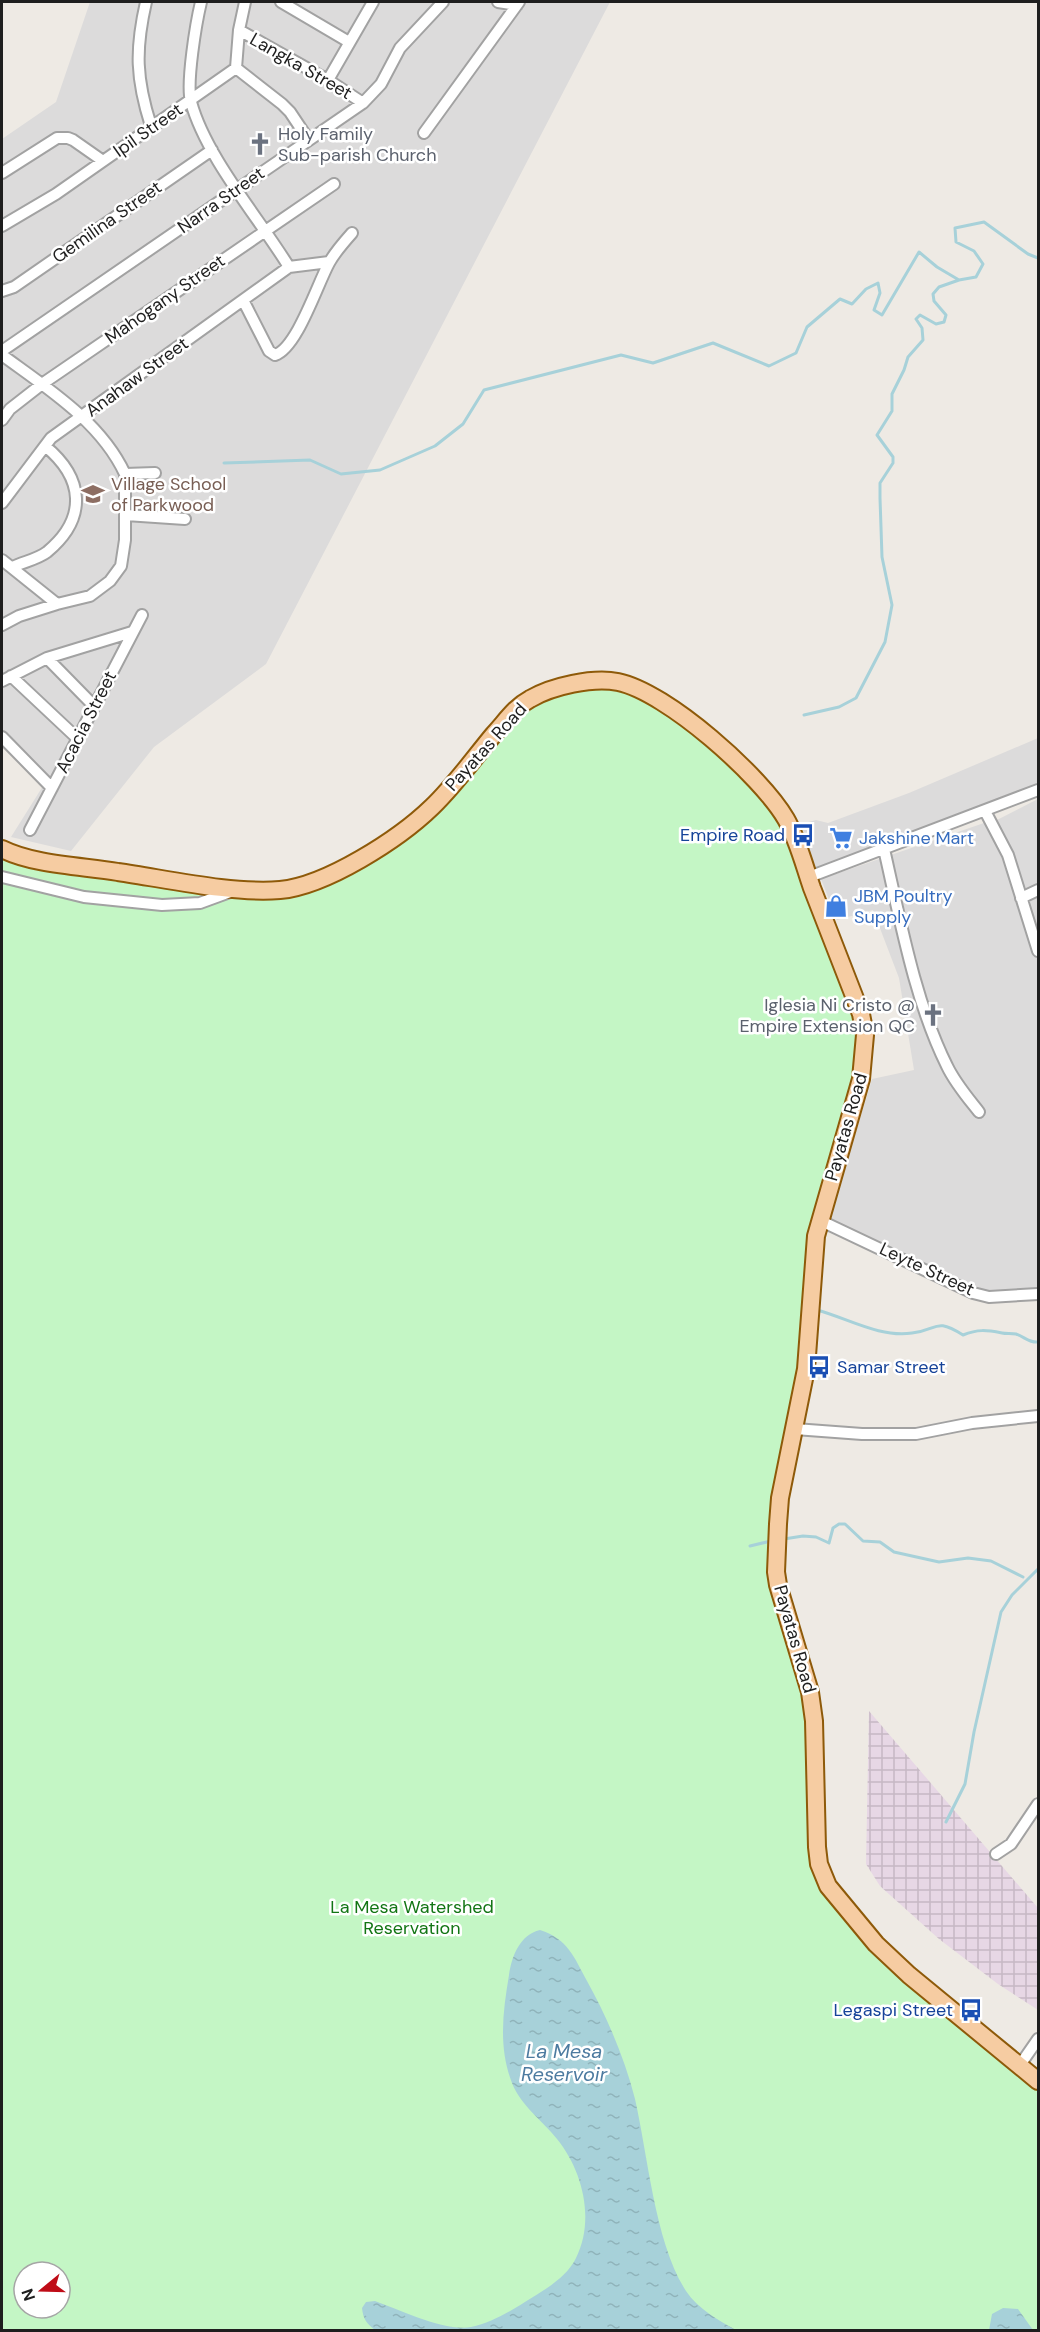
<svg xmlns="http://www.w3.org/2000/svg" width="1040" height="2332" viewBox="0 0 1040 2332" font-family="'DM Sans',sans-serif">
  <defs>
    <pattern id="industrial-grid" width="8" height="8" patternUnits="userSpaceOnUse" patternTransform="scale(1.5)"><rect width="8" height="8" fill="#e7d7e5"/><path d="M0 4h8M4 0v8" fill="none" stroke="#c6b8c4"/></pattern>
    <pattern id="water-ripples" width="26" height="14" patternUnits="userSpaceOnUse" patternTransform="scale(1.5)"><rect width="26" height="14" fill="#a7d1d9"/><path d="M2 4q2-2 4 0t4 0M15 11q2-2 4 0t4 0" fill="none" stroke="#8fb3ba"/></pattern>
  </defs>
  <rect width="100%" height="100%" fill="#eeeae4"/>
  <path fill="#dcdbdb" d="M90,2h520l-344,662 -112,83 -83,104 -60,-14 32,-51 -41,-40v-607l54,-37z
    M1038,738v55l-222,76 -15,-45 15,-4 12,3 81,-30z
    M1038,799v89l-15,6 -28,-73z
    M984,823l22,36 14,40 18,-7v400l-51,4 -158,-76 43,-141 42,-9 -15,-92 -26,-68 -36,10 -16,-41z"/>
  <path fill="url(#industrial-grid)" d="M869,1711l169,197v102l-40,-26 -59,-45 -59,-53 -14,-22z"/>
  <path fill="#c4f6c5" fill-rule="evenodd" d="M608,684l58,24 109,98 90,230 -46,184 -43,352 31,106 10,169 31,66 190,168v249h-1036v-1481l264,43 103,-33 130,-131 55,-35zM24,2272h36v36h-36z"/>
  <path fill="url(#water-ripples)" d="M540,1930c28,9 34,27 47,51 20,36 38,78 48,118 13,57 20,144 51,192 12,18 32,29 50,39h-361c-8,-6 -12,-11 -13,-22l4,-6 9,-1c25,9 71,31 96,26 23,-5 43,-18 62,-30 15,-9 35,-22 43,-39 19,-38 7,-87 -19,-119 -15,-19 -36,-33 -45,-56 -14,-36 -9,-72 -3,-108 3,-20 11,-40 31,-45z
    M1003,2308l15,1 15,21h-44l3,-16z"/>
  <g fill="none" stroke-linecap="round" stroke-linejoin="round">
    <path stroke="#a7d1d9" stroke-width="3" d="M224,463l86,-3 31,14 39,-4 55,-24 28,-22 21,-34 137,-35 32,8 60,-20 56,23 27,-13 11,-26 33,-28 12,5 14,-15 12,-6 2,10 -6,17 8,5 37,-63 18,15 22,13 17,-3 7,-13 -9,-13 -18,-9 -1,-14 29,-6 44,32 10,4
      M804,715l35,-8 17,-9 29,-56 7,-37 -10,-48 -2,-59v-15l13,-20v-6l-16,-22 15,-24v-17l12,-24 4,-13 15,-17 -1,-12 -6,-9 4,-4 16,9 8,-2 2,-7 -12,-14 -1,-7 6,-7 20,-7
      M817,1310c30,8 63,28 95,23 27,-3 22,-16 51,2 15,-6 23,-5 39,-2 4,1 10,0 14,1 9,3 13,9 22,8
      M784,1539l19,-3 13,1 13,6 4,-15 6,-4h6l18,17 17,1 14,10 45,10 29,-4 23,3 32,16
      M750,1546l21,-5
      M946,1822l19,-38 9,-52 27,-120 11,-17 26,-26"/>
    <g stroke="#a2a2a2" stroke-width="14">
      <path id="street" d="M146,2c-11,48 -10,77 5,124
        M201,2c-5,21 -15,81 -10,100 15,55 68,116 98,165
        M281,2l68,40
        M498,2l19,3
        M239,30l89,50 35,23
        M236,68l46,36 8,8 18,27
        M328,80l45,-78
        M424,133l95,-131
        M2,173l55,-35h11l5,2 30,21
        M2,226l54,-32 180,-126 3,-38 6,-28
        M2,291l12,-4 198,-137
        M243,300l26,51 6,4c22,-7 42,-70 54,-92 6,-11 15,-21 23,-30
        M2,351l361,-248 18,-19 19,-36 43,-46
        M2,355c45,33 99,67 123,119l30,-1
        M2,420l8,-11 32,-25 292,-200
        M2,503l49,-65 238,-171 40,-5
        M126,515l59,4
        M2,560l55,44
        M13,567c10,-5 25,-8 34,-15 41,-34 37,-74 -2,-106
        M2,625l17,-9 38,-12 33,-8 20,-15 11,-15 4,-26v-66
        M47,658l47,48
        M11,676l66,62
        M2,681l45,-23 85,-26
        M2,737l50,51
        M985,811l23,44 30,96
        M30,830l112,-215
        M884,849c16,70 31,153 63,217 8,17 21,32 32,46
        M2,877l82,20 78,8 38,-2 30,-11
        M809,877l229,-87
        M1021,898l17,-8
        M819,1220l154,73 16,4 49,-3
        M795,1429l67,5h54l56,-11 66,-7
        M996,1854l15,-10 27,-40
        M1020,2065l18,-26"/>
    </g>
    <g stroke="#8e5a09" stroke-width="20">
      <path id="primary" d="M2,849c32,16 80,17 116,23 49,7 114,22 162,18 46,-4 119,-51 152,-83 23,-22 42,-49 62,-73 12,-13 21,-27 36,-35 22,-13 63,-22 88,-17 49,10 143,94 168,137 12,21 18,46 26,69 16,42 33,84 49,126l4,21 -4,44 -45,157 -10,133 -26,129 -2,26 -2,48 2,13 32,107 4,29 3,126 2,17 9,22 48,58 33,31 129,106"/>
    </g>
    <use href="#street" stroke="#fff" stroke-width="10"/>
    <use href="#primary" stroke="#f6cca2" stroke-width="16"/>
  </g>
  <defs>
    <g id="church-bare" transform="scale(1.8)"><path d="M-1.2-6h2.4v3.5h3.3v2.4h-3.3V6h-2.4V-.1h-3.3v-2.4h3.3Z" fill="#6b7280" stroke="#fff" stroke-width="2.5" paint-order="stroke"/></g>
    <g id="school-bare" transform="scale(1.8)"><path d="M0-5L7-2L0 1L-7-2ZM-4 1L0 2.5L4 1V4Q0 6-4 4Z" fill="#8d6e63" stroke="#fff" stroke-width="2.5" paint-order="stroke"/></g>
    <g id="bus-bare" transform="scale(1.8)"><path d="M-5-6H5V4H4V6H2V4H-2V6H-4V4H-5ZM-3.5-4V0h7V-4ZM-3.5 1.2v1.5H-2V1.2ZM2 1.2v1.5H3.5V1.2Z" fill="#1a4fb4" stroke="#fff" stroke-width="2.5" paint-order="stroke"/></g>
    <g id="supermarket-bare" transform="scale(1.8)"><path d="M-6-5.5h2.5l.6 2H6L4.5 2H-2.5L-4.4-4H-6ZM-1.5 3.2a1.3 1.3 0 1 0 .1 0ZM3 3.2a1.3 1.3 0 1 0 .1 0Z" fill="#3f7fe0" stroke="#fff" stroke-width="2.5" paint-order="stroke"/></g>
    <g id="shop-bare" transform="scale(1.8)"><path d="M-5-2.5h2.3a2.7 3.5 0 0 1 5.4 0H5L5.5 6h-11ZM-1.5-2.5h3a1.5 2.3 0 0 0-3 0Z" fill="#3f7fe0" stroke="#fff" stroke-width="2.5" paint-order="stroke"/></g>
  </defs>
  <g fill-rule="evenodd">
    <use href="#church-bare" x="260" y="144"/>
    <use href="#school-bare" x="93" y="494"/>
    <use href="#bus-bare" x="803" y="835"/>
    <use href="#supermarket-bare" x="841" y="838"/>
    <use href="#shop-bare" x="836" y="906"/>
    <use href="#church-bare" x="933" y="1015"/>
    <use href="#bus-bare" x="819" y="1367"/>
    <use href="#bus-bare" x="971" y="2010"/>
  </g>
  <g text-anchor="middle" stroke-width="5" stroke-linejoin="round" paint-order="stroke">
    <g font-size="18" fill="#1e1e1e" stroke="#fff">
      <text transform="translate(301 66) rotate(30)" y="6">Langka Street</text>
      <text transform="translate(148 130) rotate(-35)" y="6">Ipil Street</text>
      <text transform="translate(221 200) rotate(-35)" y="6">Narra Street</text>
      <text transform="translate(107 222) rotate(-35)" y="6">Gemilina Street</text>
      <text transform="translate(165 299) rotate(-35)" y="6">Mahogany Street</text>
      <text transform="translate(137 377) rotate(-36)" y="6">Anahaw Street</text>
      <text transform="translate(86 722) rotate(-63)" y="6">Acacia Street</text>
      <text transform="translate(486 747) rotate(-48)" y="6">Payatas Road</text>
      <text transform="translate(846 1127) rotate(-74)" y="6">Payatas Road</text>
      <text transform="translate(927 1269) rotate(25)" y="6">Leyte Street</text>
      <text transform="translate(795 1639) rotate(74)" y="6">Payatas Road</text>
    </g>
    <g font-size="18" fill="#5b616d" stroke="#fff" text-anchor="start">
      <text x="278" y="140">Holy Family<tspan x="278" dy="21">Sub-parish Church</tspan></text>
      <text x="915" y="1011" text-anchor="end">Iglesia Ni Cristo @<tspan x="915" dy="21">Empire Extension QC</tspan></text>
    </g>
    <g font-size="18" fill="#785e54" stroke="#fff" text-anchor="start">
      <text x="111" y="490">Village School<tspan x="111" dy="21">of Parkwood</tspan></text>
    </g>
    <g font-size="18" fill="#164399" stroke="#fff" text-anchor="end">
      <text x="785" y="841">Empire Road</text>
      <text x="837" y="1373" text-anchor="start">Samar Street</text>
      <text x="953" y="2016">Legaspi Street</text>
    </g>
    <g font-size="18" fill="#366cbe" stroke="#fff" text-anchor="start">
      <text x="859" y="844">Jakshine Mart</text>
      <text x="854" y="902">JBM Poultry<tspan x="854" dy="21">Supply</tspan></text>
    </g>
    <g font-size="18" fill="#127514" stroke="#fff">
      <text x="412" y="1913">La Mesa Watershed<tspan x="412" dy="21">Reservation</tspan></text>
    </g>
    <g font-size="20" font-style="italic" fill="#4d7ba0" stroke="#fff">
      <text x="564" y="2058">La Mesa<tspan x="564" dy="23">Reservoir</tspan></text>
    </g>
  </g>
  <rect width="1040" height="2332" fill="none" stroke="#1e1e1e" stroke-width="6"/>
  <g transform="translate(42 2290) rotate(251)"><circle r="28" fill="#ffffff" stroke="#a5a5a5" stroke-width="1.5"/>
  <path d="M0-4.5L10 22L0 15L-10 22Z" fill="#bf0c17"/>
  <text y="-9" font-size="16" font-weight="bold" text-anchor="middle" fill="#1e1e1e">N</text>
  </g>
</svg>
